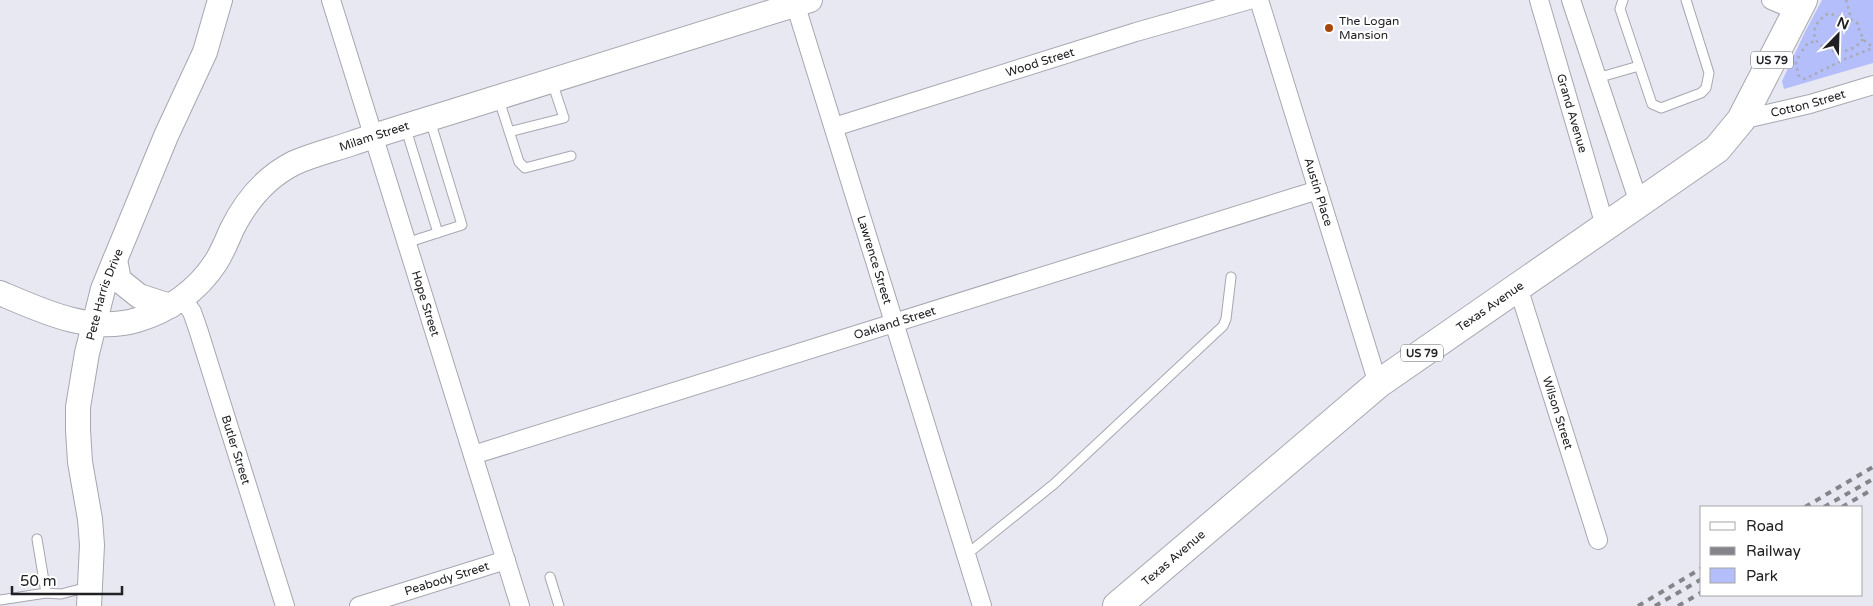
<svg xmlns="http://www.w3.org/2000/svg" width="1873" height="606" viewBox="0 0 1873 606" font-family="'Varela Round',sans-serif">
  <rect width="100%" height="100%" fill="#e7e8f1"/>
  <path fill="#b3befa" d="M1822,0h51v63l-89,26 -2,-8 23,-49z"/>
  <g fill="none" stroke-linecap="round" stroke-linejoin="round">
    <g stroke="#a6a7b0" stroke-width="11">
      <path id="lane" d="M1623,0l-3,9 32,95 9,4 40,-15 5,-5 3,-15 -23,-73
        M1597,78l42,-12
        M498,97l21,65 6,6 46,-12
        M405,126l33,107
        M509,132l55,-14 -12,-36
        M406,243l56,-18 -32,-105
        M37,539l9,54
        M966,555l88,-71 169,-158 3,-7 5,-42
        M550,577l9,29
        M0,600l46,-7 15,1 27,-7"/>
    </g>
    <g stroke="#a6a7b0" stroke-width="20">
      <g id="street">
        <path id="s1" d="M331,0l189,606"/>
        <path id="s2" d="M794,0l188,606"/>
        <path id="s3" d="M1259,0l119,384"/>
        <path id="s4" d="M1539,0l66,226"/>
        <path d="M1571,0l68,203"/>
        <path d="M1771,0l26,11"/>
        <path id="s5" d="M1741,120l69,-16 63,-19"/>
        <path id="s6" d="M834,127l302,-95 113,-32"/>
        <path id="s7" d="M1518,287l80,253"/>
        <path id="s8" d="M182,298l10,14 6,17 87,277"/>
        <path id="s9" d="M473,455l845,-265"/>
        <path id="s10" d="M359,606l147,-46"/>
      </g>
    </g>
    <g stroke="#a6a7b0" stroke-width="26">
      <g id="secondary">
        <path d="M115,260l4,20 20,16 31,10"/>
        <path id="s11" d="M0,293c42,18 90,41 137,27 32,-9 61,-30 79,-58 7,-11 11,-22 16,-33 14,-28 34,-52 62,-66 18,-8 38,-13 56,-19 38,-13 76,-24 114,-36 116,-36 231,-72 346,-108"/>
        <path id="s12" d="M89,606l3,-61 -2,-26 -10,-57 -2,-32v-23l9,-54 16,-64 63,-153 39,-84 15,-52"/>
      </g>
    </g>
    <g stroke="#a6a7b0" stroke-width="30">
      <g id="primary">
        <path id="s13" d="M1117,606l261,-222 339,-235 24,-29 62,-120"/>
      </g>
    </g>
    <path stroke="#a9aab2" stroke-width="2.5" stroke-dasharray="2.5 4" stroke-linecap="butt" d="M1846,0l5,18
      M1863,39c-23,31 -74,-2 -34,-26 10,5 18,3 28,10 4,10 5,20 16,23
      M1802,51l6,-8 8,-2
      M1799,56l-3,7 2,12 7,4 40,-20 28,-11"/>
    <use href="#lane" stroke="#fff" stroke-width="9"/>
    <use href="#street" stroke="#fff" stroke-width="18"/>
    <use href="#secondary" stroke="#fff" stroke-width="24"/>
    <use href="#primary" stroke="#fff" stroke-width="28"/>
    <path stroke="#84848a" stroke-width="4" stroke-dasharray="6 6" stroke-linecap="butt" d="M1805,507l68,-40
      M1824,507l49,-28
      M1842,507l31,-18
      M1638,606l64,-38
      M1655,606l47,-27
      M1678,606l24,-14"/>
  </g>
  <circle fill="#a84609" stroke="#fff" stroke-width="2" cx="1329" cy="28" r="5"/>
  <g text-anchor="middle" stroke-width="4.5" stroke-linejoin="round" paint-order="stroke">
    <g fill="#fff" stroke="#646466" stroke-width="1">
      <rect x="1751" y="51.5" width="42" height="17" rx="4"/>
      <rect x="1401" y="344.5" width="42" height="17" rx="4"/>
    </g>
    <g font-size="11" font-weight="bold" fill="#212125">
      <text x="1772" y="64">US 79</text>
      <text x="1422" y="357">US 79</text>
    </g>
    <g font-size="12" fill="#212125" stroke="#fff" text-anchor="start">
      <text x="1339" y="25">The Logan<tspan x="1339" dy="14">Mansion</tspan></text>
    </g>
    <g font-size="12" fill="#212125" stroke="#fff">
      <text dy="4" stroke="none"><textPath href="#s6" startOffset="216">Wood Street</textPath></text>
      <text dy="4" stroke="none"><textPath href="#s5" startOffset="69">Cotton Street</textPath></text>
      <text dy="4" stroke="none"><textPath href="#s4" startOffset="118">Grand Avenue</textPath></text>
      <text dy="4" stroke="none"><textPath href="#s11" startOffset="456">Milam Street</textPath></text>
      <text dy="4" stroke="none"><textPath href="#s3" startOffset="201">Austin Place</textPath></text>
      <text dy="4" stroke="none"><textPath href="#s2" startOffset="272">Lawrence Street</textPath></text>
      <text dy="4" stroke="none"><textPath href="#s12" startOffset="316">Pete Harris Drive</textPath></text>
      <text dy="4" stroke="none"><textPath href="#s1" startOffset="318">Hope Street</textPath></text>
      <text dy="4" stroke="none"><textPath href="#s13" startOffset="479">Texas Avenue</textPath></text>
      <text dy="4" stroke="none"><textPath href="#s9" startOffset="442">Oakland Street</textPath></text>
      <text dy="4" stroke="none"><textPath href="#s7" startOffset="132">Wilson Street</textPath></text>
      <text dy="4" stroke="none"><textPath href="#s8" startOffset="162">Butler Street</textPath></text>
      <text dy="4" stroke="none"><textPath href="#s13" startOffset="74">Texas Avenue</textPath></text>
      <text dy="4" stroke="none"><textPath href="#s10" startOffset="92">Peabody Street</textPath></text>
    </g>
  </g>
  <rect x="1700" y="506" width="162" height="90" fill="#ffffff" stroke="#a6a6a8"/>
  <rect x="1710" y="522" width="25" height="8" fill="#ffffff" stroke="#a6a6a8"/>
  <text x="1746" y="531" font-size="15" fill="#212125">Road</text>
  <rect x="1710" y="547" width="25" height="8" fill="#84848a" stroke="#a6a6a8"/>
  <text x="1746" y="556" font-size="15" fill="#212125">Railway</text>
  <rect x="1710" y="568" width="25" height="15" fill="#b3befa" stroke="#a6a6a8"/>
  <text x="1746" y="581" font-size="15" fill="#212125">Park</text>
  <g transform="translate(1838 35) rotate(23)" stroke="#ffffff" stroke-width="4" paint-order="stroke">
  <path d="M0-4L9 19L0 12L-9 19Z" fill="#212125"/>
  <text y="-8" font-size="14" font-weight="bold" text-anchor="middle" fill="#212125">N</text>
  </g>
  <path d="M12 586v8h110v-8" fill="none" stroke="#212125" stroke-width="2.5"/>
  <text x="20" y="586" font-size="15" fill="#212125" stroke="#ffffff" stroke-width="4" paint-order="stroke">50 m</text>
</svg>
